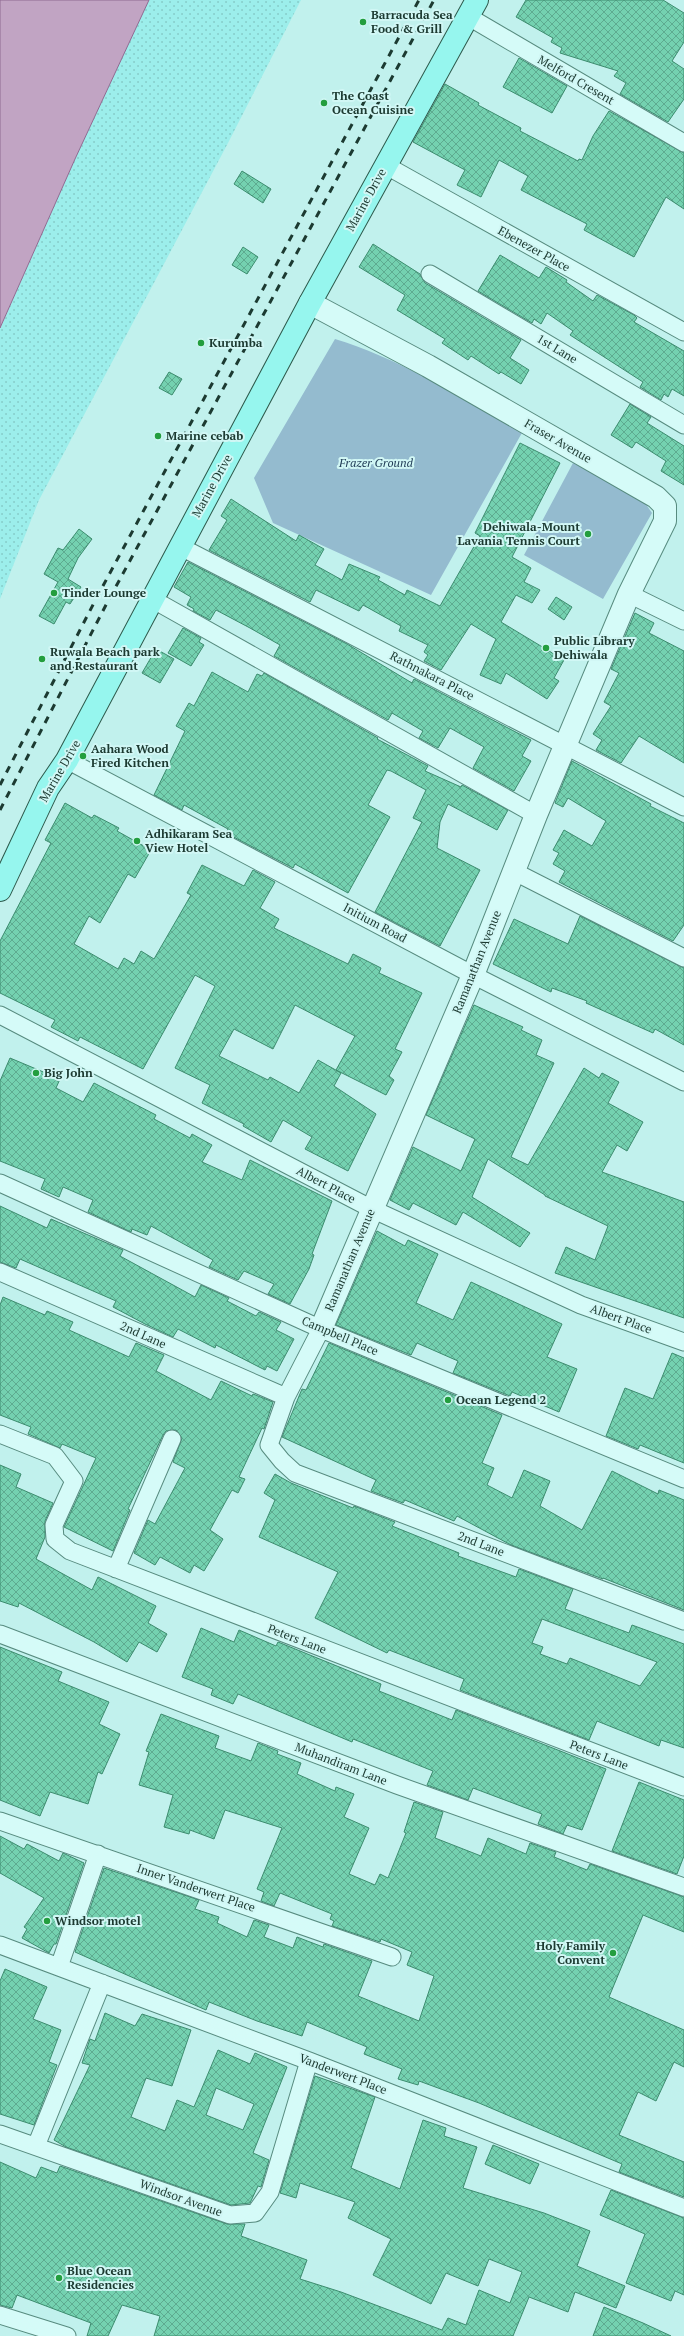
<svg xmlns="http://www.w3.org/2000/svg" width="684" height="2336" viewBox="0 0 684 2336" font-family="'PT Serif',serif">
  <defs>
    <pattern id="sand-dots" width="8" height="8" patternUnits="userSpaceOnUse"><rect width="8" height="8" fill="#9ceeeb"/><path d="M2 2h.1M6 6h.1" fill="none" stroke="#86cdca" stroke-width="1.8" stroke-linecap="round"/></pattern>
    <pattern id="building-cross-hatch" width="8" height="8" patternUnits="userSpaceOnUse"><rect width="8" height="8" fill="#74d1b0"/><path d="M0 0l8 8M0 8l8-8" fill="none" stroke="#5eab90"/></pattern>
  </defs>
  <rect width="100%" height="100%" fill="#c1f1ed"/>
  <path fill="url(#sand-dots)" d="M149,0h152l-73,143 -189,357 -39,99v-270l75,-170z"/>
  <path fill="#94bbcf" d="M335,339c64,19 128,60 188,92l-92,164 -158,-72 -19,-45z
    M573,463l70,37 9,13 -49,86 -79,-44z"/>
  <path fill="#c1a4c3" stroke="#906a91" d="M0,0h149l-74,159 -75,169z"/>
  <path fill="url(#building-cross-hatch)" stroke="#3c8c6e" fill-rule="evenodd" d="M526,0h137l21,13v29l-12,19 12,8v30l-16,23 -48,-28 6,-11 -12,-7 4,-5 -58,-18 2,-5 -11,-6 2,-4 -37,-21z
    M519,58l48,28 -15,27 -49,-26z
    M445,84l34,19 -1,2 43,23 -1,3 58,30 1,-2 3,1 11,-24 16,-25 75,42v56l-18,-12 -32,60 -50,-27 3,-6 -66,-34 7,-14 -29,-16 -18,37 -24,-12 8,-15 -52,-28z
    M242,171l29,18 -8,14 -29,-19z
    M373,244l47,30 5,9 96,57 -11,18 19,12 -8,14 -20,-12 -2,2 -28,-18 -3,4 -26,-17 3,-4 -48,-29 8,-15 -46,-28z
    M243,247l15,10 -11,17 -15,-9z
    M500,255l39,23 7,-11 21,13 -1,2 27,19 4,-6 37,20 3,3 -3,4 50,29v45l-12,-7 -4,8 -4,-3 -3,6 -21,-13 3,-5 -73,-47 3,-4 -26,-18 -6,11 -7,-5 -2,4 -54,-32z
    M169,372l13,7 -10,16 -13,-7z
    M630,404l21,13 -4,6 37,23v39l-23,-14 5,-10 -30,-19 -4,6 -21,-13z
    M520,443l40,20 -48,94 19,11 -7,14 16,8 -8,13 -16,-8 -15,27 63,38 -10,18 5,3 -12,18 -41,-26 -5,11 -21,-9 16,-36 -25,-15 -30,46 -17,-9 4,-6 -4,-3 4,-7 -29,-14 2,-5 -38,-21 -4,6 -43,-21 -6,12 -101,-52 18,-30 -6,-4 10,-17 65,42 3,-6 25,14 -9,16 27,15 7,-16 31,13 -2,3 27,15 2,-5 33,16 40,-70 -5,-3z
    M79,529l13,10 -14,19 -10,21 13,8 -11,17 -4,-2 -12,22 -15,-8 19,-34 -14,-8 14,-26 5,2z
    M188,562l159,82 65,39 2,-4 117,61 -9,16 9,5 -17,30 -41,-23 11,-21 -34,-19 -12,20 -19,-10 4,-7 -31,-18 -4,7 -114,-64 6,-11 -30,-17 -34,-18 -6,10 -17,-9 1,-2 -7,-4 4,-8 -17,-10z
    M556,597l16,10 -8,13 -16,-11z
    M635,613l19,10 -5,10 35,18v112l-45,-27 -18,27 -25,-13 6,-10 -9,-6 18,-28 -7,-4 15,-29 -8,-4z
    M183,628l18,10 -2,4 5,3 -13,21 -23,-13z
    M156,649l18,10 -14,24 -18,-10z
    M212,672l36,20 9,-18 5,2 2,-3 114,65 -1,1 51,27 -3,5 36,16 1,-2 46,25 -11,20 -49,-26 -8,18 -3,26 43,22 -40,76 -65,-34 47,-90 -9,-4 13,-28 -35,-19 -4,-1 -19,35 22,12 -42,76 -53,-29 -2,4 -67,-35 2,-4 -44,-24 -2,5 -28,-15 31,-64 -9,-5 13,-23 5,3z
    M572,761l79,43 -1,2 34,17v102l-11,16 -114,-59 6,-11 -12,-7 6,-11 -6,-3 11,-20 28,16 14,-25 -38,-23 -5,9 -8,-4z
    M65,803l27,15 2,-3 25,13 -2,3 34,19 -16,28 -7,-4 -28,49 -11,-7 -15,28 44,25 6,-11 10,6 7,-13 13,8 37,-64 -4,-2 15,-28 42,21 9,-16 22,12 -15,26 19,11 -5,9 74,36 5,-10 28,14 -2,5 43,20 -27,56 7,3 -13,24 5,4 -8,15 -50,-25 19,-34 -60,-31 -22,44 -39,-20 -15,27 49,24 2,-3 29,16 19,-33 23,13 -7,13 42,28 -28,57 -43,-22 7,-12 -29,-17 -12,22 -28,-16 1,-2 -42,-21 8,-18 -35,-17 40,-82 -20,-11 -52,94 -63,-32 -2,4 -27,-14 4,-7 -55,-27v-52l51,-98 -6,-3z
    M580,916l104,52v77l-29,-16 -2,4 -67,-30 1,-2 -35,-13 -1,4 -58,-28 21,-45 54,25z
    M474,1005l49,22 -2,3 21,10 -6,15 18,8 -43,94 17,8 56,-97 15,10 3,-5 17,9 -11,21 35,19 -16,29 -10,-6 -15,27 82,30v116l-129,-45 11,-26 29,13 13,-34 -63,-30v-1l-57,-36 -16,38 58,36 -10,14 -57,-35 -7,13 -43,-22 -4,7 -19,-10 23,-53 48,24 14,-32 -49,-24z
    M10,1058l50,21 -4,9 27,14 11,-19 62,32 -2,4 36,19 2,-4 20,11 -10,17 40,18 8,-20 82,41 -20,53 2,1 -5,14 -19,35 -22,-10 6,-10 -30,-13 -6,9 -29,-13 4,-7 -62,-34 -4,9 -15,-6 -1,3 -43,-20 5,-12 -30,-13 -4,10 -18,-8 4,-10 -45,-18v-80z
    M0,1206l47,22 4,-9 72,31 -3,6 75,41 6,-12 28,13 -2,3 29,15 3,-4 22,10 -5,8 18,9 -17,32 -10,-5 -2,4 -49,-25 -1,3 -37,-19 -5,8 -28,-13 -32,-17 3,-6 -96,-42 -4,9 -16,-6z
    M377,1231l28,15 3,-6 30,14 -22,49 37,17 18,-38 91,42 -15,33 30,12 -18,43 -47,-20 -2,4 -57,-23 5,-12 -41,-18 -6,12 -75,-30z
    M3,1297l42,18 2,-4 26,11 -4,8 60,27 7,-14 28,12 -8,16 55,29 10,-19 31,15 1,-2 20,8 -9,27 -2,-1 -23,49 6,2 -7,14 -6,-3 -22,40 13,9 -19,32 -10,-6 -4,8 -30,-16 -5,8 -21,-12 14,-33 7,4 30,-56 -12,-6 9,-24 -6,-8 -10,1 -3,4 -35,74 2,1 -17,41 -49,-24 32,-69 -34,-14 -2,4 -32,-14 3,-7 -31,-12v-110z
    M329,1343l173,72 -20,48 12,5 -7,17 25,13 12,-28 26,11 -10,25 42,24 30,-59 46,23 1,-4 25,10v110l-81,-32v1l-92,-34 -54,-29 -3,5 -49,-21 -2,3 -32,-12 5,-11 -94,-43 20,-48 4,1z
    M672,1353l12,5v105l-44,-18 -2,4 -32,-13 19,-48 28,11z
    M0,1465l21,9 -5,13 37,16 -8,18v16l-9,22 56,31 6,-13 58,29 -8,17 19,11 -10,18 -18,-10 -12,20 -33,-20 -75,-39 -1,4 -18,-6z
    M275,1474l16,9 62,25 1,-2 41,16 -3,4 67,27 -1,3 58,21 3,-8 54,20 -8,20 64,24 3,-8 52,19v104l-23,-8 -2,6 -62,-25 -8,19 -124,-48 -5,-2 4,-11 -75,-29 -2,3 -72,-35 23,-46 -79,-35 16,-37 -11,-7zM542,1619l115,43 -17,24 -70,-28 -3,6 -27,-10 3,-7 -11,-4z
    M201,1628l33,14 5,-12 37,16 2,-4 103,42 -2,7 73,29 4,-10 150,59 -24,61 -15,-5 -4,9 -25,-10 4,-10 -69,-26 -5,12 -41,-15 6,-14 -80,-32 -1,3 -114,-48 -5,10 -22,-9 2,-6 -31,-12z
    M0,1647l62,25 -4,9 51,21 -10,22 21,10 -18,40 -4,-2 -10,32 -38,-12 -10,24 -40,-16z
    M161,1714l58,22 -4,12 36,13 7,-18 20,8 -1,3 24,9 -4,11 38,17 1,-4 18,7 -10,23 25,11 -20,46 26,11 5,-11 8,4 18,-45 -2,-1 10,-30 29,10 -8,26 46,18 7,-18 38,16 4,-11 26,9 -2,5 33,13 3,-6 94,33v35l-41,-17 -34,82 75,33v37l-10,-5 -18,39 -18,-9 -19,43 65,27v35l-65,-25 3,-8 -143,-61 -60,-22 -1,4 -20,-6 4,-10 -38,-15 3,-7 -60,-25 -5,14 -45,-15 -48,-19 -3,8 -131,-58 29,-84 95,32 -4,9 24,8 -2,6 30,14 7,-17 15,5 -5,12 29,11 4,-11 26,10 1,-3 48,17 -14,35 61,25 15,-45 -27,-11 5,-13 -31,-13 -1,3 -48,-16 2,-5 -4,-2 2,-5 -52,-21 -6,13 -13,-5 3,-9 -7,-3 25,-61 -57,-18 -11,29 -24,-9 -1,4 -25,-7 9,-32 -34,-10 10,-33 -3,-1z
    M639,1782l45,18v56l-7,18 -65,-23z
    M0,1836l24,13 3,-5 32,17 4,-8 21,10 -28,81h-2l-5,9 -27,-15 5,-9 -3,-2 20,-29 -44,-25z
    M5,1969l42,18 -14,32 28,11 -12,32 8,3 -23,60 -34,-11v-133z
    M105,2013l30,13 7,-12 49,16 -19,56 -26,-8 -15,39 34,14 12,-31 17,7 24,-57 32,14 5,-11 32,14 -34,86 16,7 -8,27 -3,-1 -8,17 -19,2 -165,-58 -12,-7 36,-75 -8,-2 8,-24 5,2zM216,2088l38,16 -11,26 -37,-15z
    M315,2076l60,21 -24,71 49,21 23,-69 23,8 -2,8 33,11 -14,41 81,25 46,18 -13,35 48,20 -9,22 -41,-16 -7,20 -39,-15 -16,39h-359l6,-20 -38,-11 -14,31h-21l4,-13 -74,-28 -5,13 -12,-3v-143l36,16 5,-11 16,6 3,-7 167,58h18l-4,12 66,24 -7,19 41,13 101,38 6,-12 18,7 13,-35 31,13 12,-31 -33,-13 -11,27 -32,-13 -15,31 -58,-29 18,-36 -43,-21 7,-16 -55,-19 -4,15 -16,-5z
    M493,2145l46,19 -9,20 -45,-20z
    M611,2190l73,28v77l-9,-4 -4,10 -45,-18 19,-49 -45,-19z
    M604,2307l39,16 28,13h-78z"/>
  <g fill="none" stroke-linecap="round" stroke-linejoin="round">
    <g stroke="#578b7f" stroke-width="19">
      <path id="minor" d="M469,17l215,126
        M385,165l299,167
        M430,274l254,151
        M179,546l505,261
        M629,594l55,27
        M152,599l384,216
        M67,760l406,215 211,107
        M513,871l171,87
        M0,1015l372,194 209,96 103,37
        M0,1183l321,146 363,150
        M0,1272l286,125
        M321,1329l-35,68 -17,48 13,16 13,12 389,148
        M0,1434l55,22 19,25 -20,44 1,14 15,12 614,236
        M116,1569l56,-130
        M0,1634l397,151 287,102
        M0,1821l392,136
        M0,1945l309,116 375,147
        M59,1967l39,-113
        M0,2134l230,81 25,-2 15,-21 39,-131
        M36,2146l66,-163
        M0,2315l67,21"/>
    </g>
    <g stroke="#578b7f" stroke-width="24">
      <path id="tertiary" d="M310,303l118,63 228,131 9,9v15l-36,73 -93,221 -63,160 -152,354"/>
    </g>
    <g stroke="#2c594b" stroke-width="24">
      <path id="primary" d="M0,890l48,-102 19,-28 243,-457 167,-303"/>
    </g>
    <use href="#minor" stroke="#d5fbf8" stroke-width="17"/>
    <use href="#tertiary" stroke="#d5fbf8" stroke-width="22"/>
    <use href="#primary" stroke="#96f6ee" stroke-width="22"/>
    <path stroke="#1c3a31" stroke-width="3" stroke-dasharray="7 7" stroke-linecap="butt" d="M0,785l97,-188 322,-597
      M0,810l107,-207 327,-603"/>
  </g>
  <g fill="#239e3e" stroke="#d1f7f5" stroke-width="1.5">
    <circle cx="363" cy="22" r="4"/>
    <circle cx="324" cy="103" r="4"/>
    <circle cx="201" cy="343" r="4"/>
    <circle cx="158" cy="436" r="4"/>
    <circle cx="588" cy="534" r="4"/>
    <circle cx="54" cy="593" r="4"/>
    <circle cx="546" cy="648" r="4"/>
    <circle cx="42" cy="659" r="4"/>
    <circle cx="83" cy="756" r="4"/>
    <circle cx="137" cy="841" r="4"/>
    <circle cx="36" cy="1073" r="4"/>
    <circle cx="448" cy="1400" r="4"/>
    <circle cx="47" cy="1921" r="4"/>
    <circle cx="613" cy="1953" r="4"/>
    <circle cx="59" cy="2278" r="4"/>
  </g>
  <g text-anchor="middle" stroke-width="4" stroke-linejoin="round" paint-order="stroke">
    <g font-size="12" font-weight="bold" fill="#1c3a31" stroke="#d1f7f5" text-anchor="start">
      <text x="371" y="19">Barracuda Sea<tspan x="371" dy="14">Food &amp; Grill</tspan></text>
      <text x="332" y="100">The Coast<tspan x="332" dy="14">Ocean Cuisine</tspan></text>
      <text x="209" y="347">Kurumba</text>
      <text x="166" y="440">Marine cebab</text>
      <text x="580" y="531" text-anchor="end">Dehiwala-Mount<tspan x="580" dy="14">Lavania Tennis Court</tspan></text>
      <text x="62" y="597">Tinder Lounge</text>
      <text x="554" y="645">Public Library<tspan x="554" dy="14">Dehiwala</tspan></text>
      <text x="50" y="656">Ruwala Beach park<tspan x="50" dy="14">and Restaurant</tspan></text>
      <text x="91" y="753">Aahara Wood<tspan x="91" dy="14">Fired Kitchen</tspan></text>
      <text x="145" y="838">Adhikaram Sea<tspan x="145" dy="14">View Hotel</tspan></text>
      <text x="44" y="1077">Big John</text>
      <text x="456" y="1404">Ocean Legend 2</text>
      <text x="55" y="1925">Windsor motel</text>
      <text x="605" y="1950" text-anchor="end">Holy Family<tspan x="605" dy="14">Convent</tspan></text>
      <text x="67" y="2275">Blue Ocean<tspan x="67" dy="14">Residencies</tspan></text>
    </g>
    <g font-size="12" fill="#1c3a31" stroke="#d1f7f5">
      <text transform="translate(576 80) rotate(30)" y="4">Melford Cresent</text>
      <text transform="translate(366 200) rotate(-61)" y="4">Marine Drive</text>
      <text transform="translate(534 249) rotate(29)" y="4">Ebenezer Place</text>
      <text transform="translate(557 349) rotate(31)" y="4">1st Lane</text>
      <text transform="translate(558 441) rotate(30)" y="4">Fraser Avenue</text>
      <text transform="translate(212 486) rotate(-61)" y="4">Marine Drive</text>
      <text transform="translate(432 676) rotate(27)" y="4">Rathnakara Place</text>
      <text transform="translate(60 771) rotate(-60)" y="4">Marine Drive</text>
      <text transform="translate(375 923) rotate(28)" y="4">Initium Road</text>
      <text transform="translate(477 962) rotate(-68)" y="4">Ramanathan Avenue</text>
      <text transform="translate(326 1185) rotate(28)" y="4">Albert Place</text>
      <text transform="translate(350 1260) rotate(-67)" y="4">Ramanathan Avenue</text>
      <text transform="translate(621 1319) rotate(20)" y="4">Albert Place</text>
      <text transform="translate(143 1335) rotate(24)" y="4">2nd Lane</text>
      <text transform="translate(340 1336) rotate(23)" y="4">Campbell Place</text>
      <text transform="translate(481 1544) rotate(21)" y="4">2nd Lane</text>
      <text transform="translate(297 1639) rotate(21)" y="4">Peters Lane</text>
      <text transform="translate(599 1755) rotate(21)" y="4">Peters Lane</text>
      <text transform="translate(341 1764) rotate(21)" y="4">Muhandiram Lane</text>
      <text transform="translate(196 1888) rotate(19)" y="4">Inner Vanderwert Place</text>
      <text transform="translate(343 2074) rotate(21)" y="4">Vanderwert Place</text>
      <text transform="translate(181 2198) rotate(20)" y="4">Windsor Avenue</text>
    </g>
    <g font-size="12" font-style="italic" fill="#223e58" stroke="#d1f7f5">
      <text x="376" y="467">Frazer Ground</text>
    </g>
  </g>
</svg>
